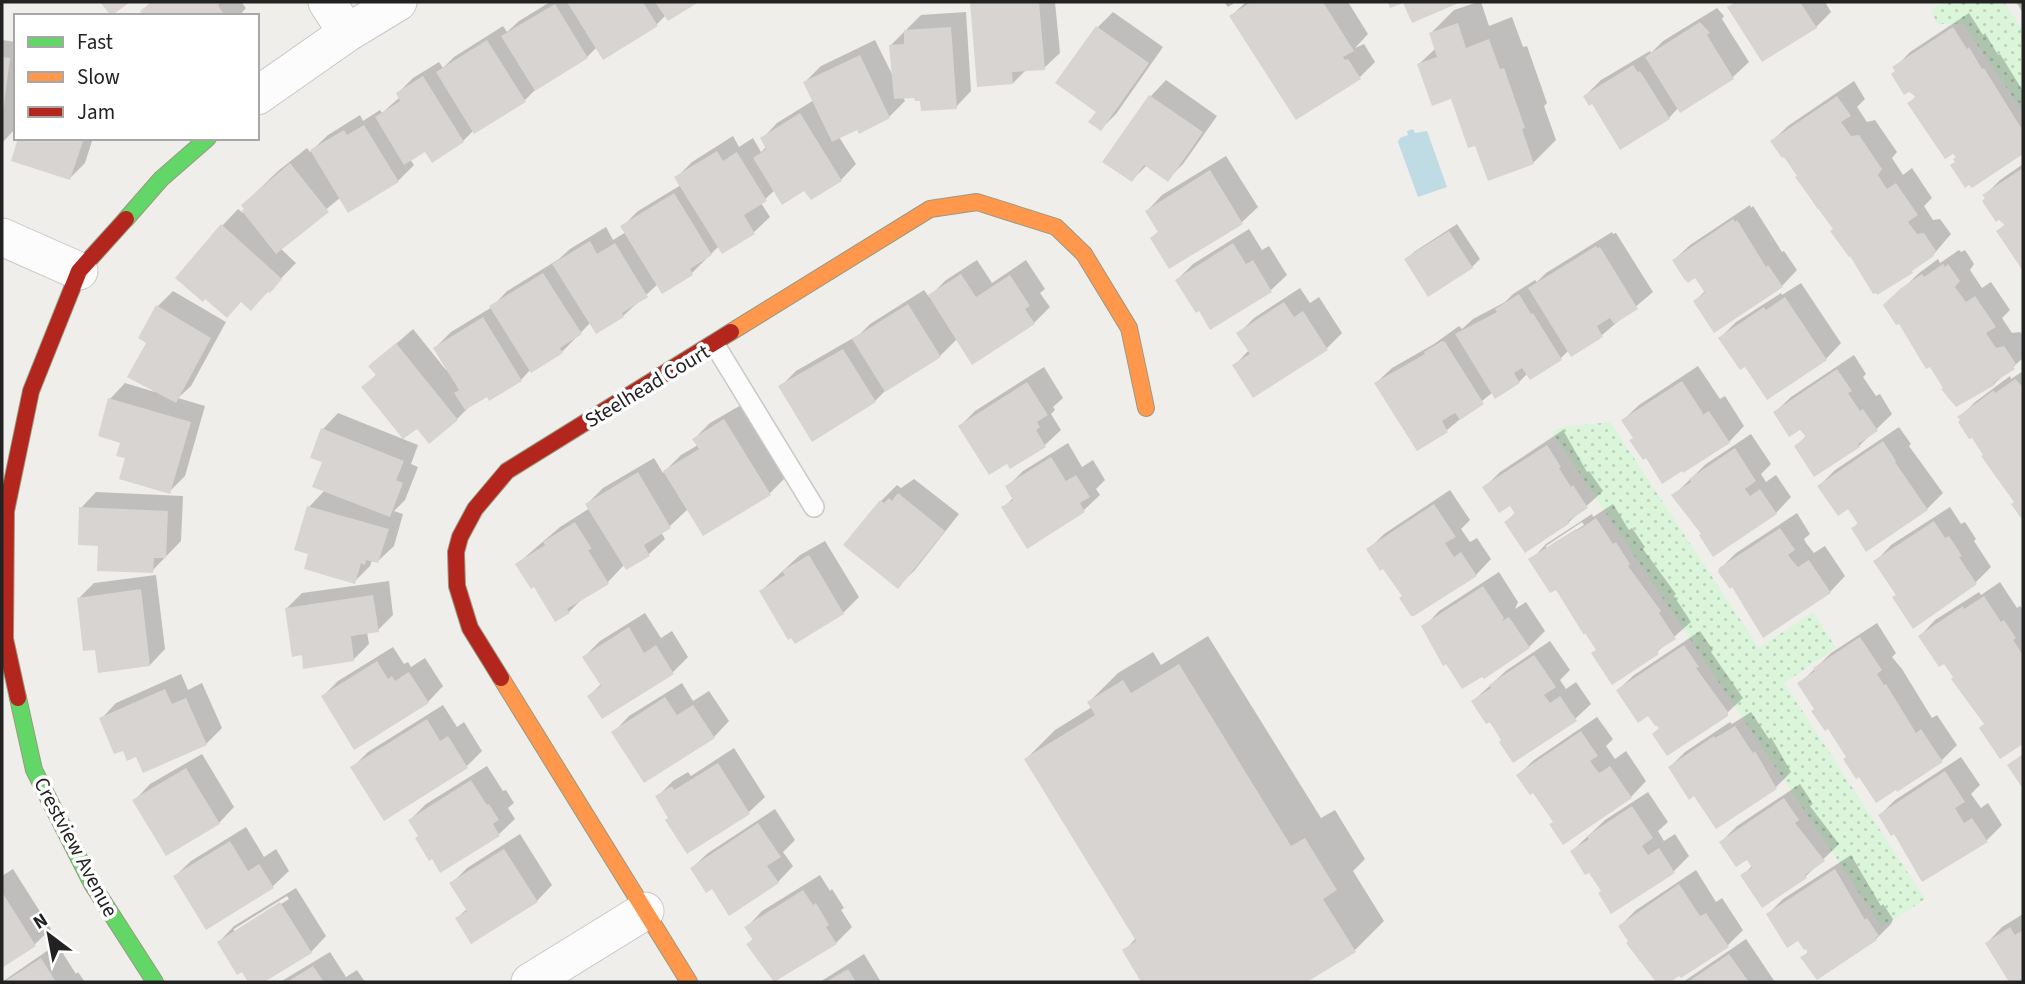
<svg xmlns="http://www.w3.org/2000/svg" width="2025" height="984" viewBox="0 0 2025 984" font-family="'Source Sans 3',sans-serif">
  <defs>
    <pattern id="park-dots" width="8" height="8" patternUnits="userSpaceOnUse" patternTransform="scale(1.75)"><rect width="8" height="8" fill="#daf5da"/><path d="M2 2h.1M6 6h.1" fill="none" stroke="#bbd2bb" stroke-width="1.8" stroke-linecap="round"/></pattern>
  </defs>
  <rect width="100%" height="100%" fill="#f0eeeb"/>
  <path fill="url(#park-dots)" d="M1944,2h60l19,29v81l-60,-88h-26l-6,-14z
    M1610,422l149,226 54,-36 23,36 -52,35 141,216 -43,28 -330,-495 6,-4z"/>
  <path fill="#bfdbe3" d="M1413,129l2,4 12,-2 20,56 -29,10 -20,-55 2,-4 8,-3 -1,-4z"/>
  <path fill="#0003" fill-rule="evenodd" d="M151,2h90l5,6 -7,8h-93l-4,-5z
    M550,2h146l-27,17 -3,-4 -9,9 -60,23 -10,10 -49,30 -13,13 -51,30 -11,11 -37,8 -16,10 4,6 -16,16 -57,16 -61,51 16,15 -45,46 -9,-8 -65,-23 46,-53 15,-16 5,4 4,-4 -4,-4 35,-34 29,-23 3,4 18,-17 32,-20 3,6 17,-11 2,3 18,-16 -2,-4 15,-15 26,-16 4,6 11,-11 49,-31 4,6 12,-11z
    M972,2h83l5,51 -16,15 -18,2 -13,13 -34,2z
    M1224,2h12l-8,5z
    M1246,2h102l20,32 -13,14 9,-4 11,18 -15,15 -129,-61z
    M1478,2h3l8,24 23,-9 11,30 4,-1 20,57 -3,3 12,34 -23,23 -57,-19 -24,-47 -33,-33 17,-16 -5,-15 23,-23z
    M1735,2h90l6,10 -15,15 -86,-20z
    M2016,2h7v11z
    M1717,8l7,8 -2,3 27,43 -16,15 -52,34 -2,-4 -10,11 -76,-16 -8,-6 16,-16 49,-29 1,2 12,-12z
    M966,12l5,79 -15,16 -40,-11 -13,1 2,4 -16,16 -50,20 17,27 -15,16 -36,8 -30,2 -14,13 9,14 -16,15 -35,14 -27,27 -34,11 -35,32 -32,6 -29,30 -31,17 -10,11 -49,24 -15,15 -40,7 -53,-39 13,-13 -6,-8 42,-37 33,41 2,-1 -13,-21 16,-16 41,-25 15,-16 52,-32 11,-10 36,-22 7,13 13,-8 -4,-5 16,-16 43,-26 -4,-8 15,-15 41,-26 6,11 14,-9 8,14 6,-6 -5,-7 15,-16 37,-23 -9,-18 16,-16 54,-26 19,38 -3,-33 30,-30z
    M1113,12l50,35 -47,67 -15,15 -3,-102z
    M1969,13l14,22 2,-2 13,22 2,-1 23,37v61l-51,34 -16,-25 2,-4 -49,-53 8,-9 -22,-27 15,-16z
    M2,40l14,2 -2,88 -12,13z
    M1166,80l51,36 -34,48 -15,15 -21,-14 -15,15 -28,-19 47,-65z
    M1854,81l11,18 -8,8 10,15 8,-2 22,32 -5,6 11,17 9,-7 20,30 -8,8 9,14 7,-1 11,15 -18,21 -98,-26 -15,-22 -2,2 -21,-31 2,-2 -27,-35 16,-15z
    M20,138h73l-8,25 -15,15z
    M1226,156l32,51 -16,15 -72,45 -18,-29 7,-7 -12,-20 15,-16z
    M2023,164v104l-24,-37 7,-8 -21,-28 15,-15z
    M1750,205l1,3 2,-2 29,46 2,-1 13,19 -15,16 -87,15 10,-10 -9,-15 -22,-16 16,-15z
    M1457,224l23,35 -8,8 -44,28 -22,-35 8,-8z
    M1249,229l13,21 7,-4 18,29 -16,15 -60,37 -34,-47 16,-16z
    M1612,232l1,2 3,-1 37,59 -51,43 -30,19 -3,-4 -8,8 -31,19 -2,-4 -9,9 -26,10 -46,38 -71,-47 16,-15 42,-24 25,-18 3,3 11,-10 32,-17 8,-8 22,-14 2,2 9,-9z
    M1959,250l2,2 4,-2 9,14 -4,6 12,18 9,-6 19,28 -8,8 10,15 8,-1 3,4v22l-29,26 -49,4 -46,-67 -14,-15 34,-33 19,-14 2,4z
    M977,260l15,23 34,-23 19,29 -5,4 10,14 -16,16 -77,16 -17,17 -51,31 -14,14 -95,-14 16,-16 64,-37 10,-10 54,-34 5,7 17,-17z
    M1801,283l40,60 -15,16 -81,6 -25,-27 16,-16 45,-29 1,2z
    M1300,288l10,15 9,-6 23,36 -15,15 -92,17 14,-15 -10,-17 15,-15z
    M173,291l53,31 -35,64 -13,12 27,8 -20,70 -16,16 -42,-35 -17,-58 15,-16 30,9 -6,-50 9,-36z
    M1854,355l12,19 -3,3 13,19 4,-2 12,20 -33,32h-63l11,-11 -6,-8 -26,-15 16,-15z
    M1698,366l22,33 5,-3 19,30 -15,16 -95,-5 -11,-17 16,-15z
    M1044,367l19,31 -10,9 2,3 -4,4 10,16 -16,15 -85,-19 15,-15z
    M2023,371v147l-10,-14 3,-2 -56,-85 15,-15 35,-26 1,3z
    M741,405l44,73 -15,15 -81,15 -19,18 -9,6 4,7 -16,15 -23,14 -2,-3 -16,17 -22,13 -17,17 -13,8 -22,-35 -17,-21 43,-37 30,-19 -3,-4 16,-16 51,-30 9,15 18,-18 17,-10 -4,-6 16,-16z
    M338,413l80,32 -7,19 7,3 -13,33 -11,11 9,3 -9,32 -16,15 -6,-1 -2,6 -16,16 -44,-29 -1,-46 16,-17 -2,-61z
    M1899,427l12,17 -2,2 34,47 -16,16 -61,40 -13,-20 6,-7 -10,-16 -30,-20 16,-16z
    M1563,430l24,42 2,-1 14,20 -34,31 -44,29 -19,-29 10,-10 -5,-8 -27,-16 16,-16z
    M1751,434l20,30 -10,10 5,8 10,-7 15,22 -15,16 -73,20 -29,-38 32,-31z
    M1068,443l14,24 11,-7 12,20 -9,9 4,6 -16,15 -56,36 -25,-38 11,-11 -7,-10 16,-16z
    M914,479l45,35 -45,57 -16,15 -17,-85 16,-16 4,3z
    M1450,490l20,30 -9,9 9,13 7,-4 14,21 -15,16 -72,21 -35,-47 15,-15z
    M96,492l87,4 -2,45 -29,30 -52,-27 -19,-36z
    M1613,504l16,26 3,-2 13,19 -2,2 33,45 -2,2 17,26 -34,30 -64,1 4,-4 -41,-62 -25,-27 15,-16 46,-30 1,3zM1582,522l2,3 -38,25v-4z
    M1950,507l11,17 4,-2 11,17 -2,2 17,26 -15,15 -78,12 -22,-33 15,-16z
    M1797,513l13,21 -6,5 2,4 8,10 11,-7 20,30 -15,16 -98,-7 -12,-16 16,-16z
    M825,541l34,56 -16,16 -82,-22 39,-36z
    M1499,572l19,30 -3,7 11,-7 19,29 -16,16 -45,30 -60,-50 15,-16z
    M156,575l9,74 -15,16 -71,-67 15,-15z
    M389,581l4,34 -15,15 -11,2 2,12 -15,15 -51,-6 -17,-44 16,-16z
    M2000,582l17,26 3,-2 3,4v131l-22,16 -15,-33 -31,-47 -11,-15 -24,-26 15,-16 44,-28 2,3z
    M645,613l16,25 11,-7 16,26 -15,15 -84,24 12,-12 -17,-27 16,-16z
    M1877,623l19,30 -4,4 10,12 30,49 5,-3 20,30 -15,15 -95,-4 -48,-72 32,-31z
    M1700,631l13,19 -2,2 32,46 -17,16 -66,13 -11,-14 -31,-23 16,-15z
    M1208,636l113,182 14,-8 30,49 -12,12 31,50 -29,29 -52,32h-160l-19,-31 12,-13 -110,-179 29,-29 37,-23 -3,-5 29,-29 35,-21 8,13z
    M1550,641l20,29 -10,10 6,9 10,-7 15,22 -16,15 -71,21 -31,-39 34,-31z
    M393,647l11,17 4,-2 3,5 14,-9 18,28 -15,16 -105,-6 15,-15z
    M181,674l7,16 14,-7 20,45 -16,16 -69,11 -13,-6 -23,-30 15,-16z
    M682,683l11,18 16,-10 20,30 -15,16 -100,-5 15,-16z
    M443,705l14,22 7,-5 18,29 -15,15 -115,2 16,-16z
    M1751,712l18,27 2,-2 20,35 -15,15 -81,7 -25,-27 15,-15 45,-30 2,2z
    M1597,717l16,22 -7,7 9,13 11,-8 20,30 -15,16 -77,24 -21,-31 -15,-15 16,-15z
    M734,748l31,49 -16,15 -62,40 -30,-55 16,-16 15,-9 3,4z
    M202,754l32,53 -15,16 -84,-23 15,-16z
    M1961,757l19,28 -9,9 10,14 7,-5 14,22 -15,15 -92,-8 -15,-17 15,-15z
    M487,766l16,25 3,-1 8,13 -6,5 7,11 -16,15 -58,37 -31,-51 16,-16z
    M1800,784l13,20 -3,2 29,38 -33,32 -44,29 -20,-29 11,-11 -6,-7 -26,-16 16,-16z
    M1648,792l20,30 -10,9 6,10 11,-7 14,22 -15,15 -71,20 -14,-21 -17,-19 33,-31z
    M775,809l20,31 -12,12 10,14 -15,16 -66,5 -20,-19 16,-15z
    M246,827l18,30 12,-8 13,22 -16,15 -66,41 -32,-51 16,-15z
    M520,834l32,51 -15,16 -80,17 11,-10 -16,-25 15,-15z
    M1851,855l30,51 2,-2 10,15 -2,5 -15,15 -73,18 6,-6 -10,-12 -31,-25 15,-15z
    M13,869l38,60 -16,15 -33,22v-90z
    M1696,870l20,32 6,-4 21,32 -15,15 -62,37h-8l-15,-22 -3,1 -12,-17 2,-3 -10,-15 16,-16z
    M820,875l10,16 2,-2 12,19 -3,2 11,17 -16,16 -61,38 -27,-37 6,-6 -7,-11 15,-16z
    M296,888l30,48 -15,16 -50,30h-11l-31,-40 15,-16zM287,896l2,3 -55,34v-4z
    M2023,914v68h-12l-24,-39 15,-16z
    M1746,939l29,43h-92z
    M57,944l19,30 2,-2 7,10h-83z
    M330,952l16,25 11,-7 8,12h-85z
    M864,954l17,28h-61z"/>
  <path fill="#d7d4d2" d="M100,2h30l-19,14z
    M152,2h70l-4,3 7,11h-82l-3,-5z
    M567,2h76l15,24 -55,34z
    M655,2h44l-31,19z
    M970,2h69l6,68 -33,2 1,12 -36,3z
    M1251,2h72l31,49 -11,6 2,3 3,-1 13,20 -65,41 -67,-104z
    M1388,2h73l-49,21 -9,-20 -13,5z
    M1736,2h64l17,26 -55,34 -35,-55z
    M555,4l33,54 -53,33 -34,-55z
    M1700,22l10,11 -3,2 27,44 -54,34 -35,-56z
    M1458,23l8,25 23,-9 11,30 4,-1 21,60 -3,1 12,35 -46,17 -13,-35 -7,2 -17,-49 -19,7 -15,-42 20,-7 -8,-24z
    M1096,26l53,37 -48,68 -13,-9 8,-10 -41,-29z
    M951,27l6,82 -36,2 -1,-10h-5l-1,-3 -20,1 -5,-54 15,-1v-14z
    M1953,27l14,22 2,-2 13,22 2,-1 39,63v23l-51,34 -3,-3 -4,3 -15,-23 5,-3 -2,-3 3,-2 -3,-3 -8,5 -38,-56 9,-6 -7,-5 -5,3 -13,-21 4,-3 -3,-4z
    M487,40l39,62 -52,32 -38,-62z
    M860,55l30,63 -31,16 -2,-4 -25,12 -29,-60z
    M2,57l8,1 -7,55h-1z
    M1633,65l5,7 2,-1 30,48 -50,31 -28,-46 -3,2 -6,-10z
    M423,76l41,66 -32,21 -7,-11 -21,13 -29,-48 25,-16 -4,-8z
    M1149,95l54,37 -35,50 -24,-17 -12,17 -30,-20z
    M1837,96l14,20 -10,6 10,14 8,-1 23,34 -4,6 9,14 9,-6 22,32 -10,7 9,12 7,-1 12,18 -3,3 1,2 -22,15 1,2 -36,22 -1,-2 -3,1 -23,-38 -1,1 -19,-26 3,-2 -38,-52 2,-1 -13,-19 -2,1 -12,-17z
    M800,113l42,68 -31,19 -7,-9 -22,14 -29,-47 13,-9 -6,-11z
    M364,125l35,57 -51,31 -38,-63 34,-20 3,5z
    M18,138h66l-14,42 -59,-19z
    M717,151l6,10 14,-9 30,49 -23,14 11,19 -33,20 -48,-77z
    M290,163l39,49 -53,42 -34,-43 2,-2 -3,-4z
    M2023,168v103l-27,-40 9,-6 -6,-5 -3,2 -14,-21 3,-3 -3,-3z
    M1210,170l33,54 -74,45 -19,-31 8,-6 -13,-21z
    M674,193l38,62 -22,14 3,6 -31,19 -42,-68z
    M1733,219l2,3 2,-2 29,47 2,-2 15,22 -69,46 -21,-32 12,-8 -10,-15 -7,5 -4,-4 -12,-19z
    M221,224l61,55 -12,14 -3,-1 -16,19 -10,-9 -14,16 -22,-19 -2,3 -28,-24z
    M1449,231l24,37 -45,29 -24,-38z
    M590,241l7,13 18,-11 33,54 -26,16 2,4 -28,17 -44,-70z
    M1233,243l13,21 7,-4 19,32 -62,38 -11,-19 -3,2 -21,-33z
    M1596,246l1,2 3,-1 38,62 -24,15 -4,-6 -13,8 6,11 -32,20 -43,-69z
    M1943,264l2,3 3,-3 12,17 -5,6 11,15 9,-6 21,31 -10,6 10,15 8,-2 12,18 -3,2 2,3 -22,14 2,2 -39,22 -15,-18 2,-1 -13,-21 -4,2 -27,-45 -3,1 -13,-20 18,-17 21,-14 2,3z
    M543,273l39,61 -22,14 3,5 -32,20 -42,-67z
    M961,274l15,23 34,-22 20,31 -5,3 10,15 -63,41 -44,-70z
    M1519,294l12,20 2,-1 29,47 -32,20 -8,-12 -8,5 6,10 -25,16 -40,-65 42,-22 -2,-3z
    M1785,297l42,63 -60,40 -22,-33 -5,3 -22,-32 46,-31 2,3z
    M1284,302l10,15 9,-6 25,39 -75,48 -21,-33 18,-11 -14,-21z
    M908,304l33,53 -56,35 -33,-53z
    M156,305l55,33 -35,65 -49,-26 19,-34 -8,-5z
    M483,317l39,64 -33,20 -2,-4 -22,13 -11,-17 5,-3 -26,-42z
    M1442,341l3,1 39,62 -24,16 -5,-7 -13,8 6,11 -31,19 -43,-68 51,-29 -1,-2z
    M396,343l62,77 -29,24 -12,-15 -14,10 -42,-52 15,-12 -8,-9z
    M843,349l33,53 -64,40 -34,-56z
    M1837,369l15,22 -4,2 12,18 3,-2 15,22 -20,13 2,3 -46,30 -20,-31 12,-9 -6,-7 -11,7 -16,-25z
    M2015,379l8,8v134l-12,-17 3,-2 -33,-46 2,-1 -11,-17 -3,1 -11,-17 2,-2 -3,-3 37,-27 1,3z
    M1682,381l21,32 -1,2 7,-4 21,32 -47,30 -1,-2 -20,13 -16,-26 -3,2 -14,-20 4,-2 -12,-18z
    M1027,382l21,33 -11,7 3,5 -4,3 10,17 -36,22 -3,-5 -18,11 -31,-49z
    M108,398l83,24 -21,72 -51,-15 6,-21 -9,-2 4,-13 -22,-7z
    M724,419l47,76 -68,41 -40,-65 36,-22 -7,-10z
    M321,428l83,33 -8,19 7,3 -13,34 -78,-30 10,-25 -12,-4z
    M1883,441l13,20 -1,1 33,48 -62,42 -15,-24 7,-4 -10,-15 -10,7 -21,-30z
    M1547,445l14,22 -2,1 12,19 2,-2 15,23 -20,13 2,2 -45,30 -21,-31 11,-8 -5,-8 -11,7 -17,-26z
    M1735,448l21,33 -11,8 5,7 10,-7 17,25 -64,43 -14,-22 2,-1 -30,-39 20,-13 -2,-3z
    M1051,457l15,24 10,-6 14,22 -10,6 5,9 -58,37 -26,-42 12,-7 -8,-14z
    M638,472l33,56 -27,17 6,11 -24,14 -41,-66z
    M898,493l47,38 -47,58 -55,-44 37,-45 4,3 5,-5 3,3z
    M1434,504l22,33 -11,6 9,14 7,-5 16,24 -63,40h-3l-12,-18 3,-2 -19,-27 -3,2 -14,-22z
    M307,506l82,23 -11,34 -12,-3 -1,5 -4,-2 -6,21 -51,-15 4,-15 -14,-4z
    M79,507l89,4 -2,47h-12l-1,15 -56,-2 1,-25 -20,-1z
    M1596,518l17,26 3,-2 14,22 -2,2 33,45 -2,2 17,26 -19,12 2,3 -47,31 -21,-32 5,-3 -11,-17 -1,2 -28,-45 -6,3 -22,-34 48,-30 1,2z
    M1934,521l11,17 4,-2 13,20 -3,1 18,27 -64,45 -21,-32 4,-2 -23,-34z
    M575,522l17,27 -4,1 21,34 -42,25 3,4 -15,9 -21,-35 -3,2 -16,-25 30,-19 -2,-3z
    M1780,528l15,22 -7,5 3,4 7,8 11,-7 22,33 -68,45 -31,-51 -2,2 -12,-17 1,-4z
    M809,555l35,59 -49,30 -4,-6 -3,2 -29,-49 26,-16 -3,-4z
    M1483,586l21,32 -2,3 7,-4 21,31 -46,31 -2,-2 -20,12 -16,-25 -3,2 -22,-40z
    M141,589l9,77 -52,7 -3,-23 -12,1 -6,-53z
    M373,595l6,37 -28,4 3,25 -51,8 -1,-14 -10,2 -7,-49z
    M1984,596l17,26 3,-2 12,18 -3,2 10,15v89l-23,15 -21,-31 5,-4 -33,-45 2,-2 -9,-13 -5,3 -21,-31 45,-30 1,3z
    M629,627l15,26 12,-8 18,29 -72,45 -15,-23 14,-10 -19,-29z
    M1860,637l22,33 -5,4 7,11 2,-1 30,49 5,-4 22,33 -46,30 -1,-2 -20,13 -17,-26 -3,2 -13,-20 3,-2 -18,-28 -3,2 -14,-20 3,-2 -17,-26 18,-12 -2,-3z
    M1684,645l15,22 -3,1 32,44v4l-61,40 -15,-22 7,-6 -3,-3 -1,1 -7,-10 -10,7 -22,-33z
    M1534,655l22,32 -12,8 6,8 10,-7 17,25 -64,42 -14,-21 2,-2 -11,-18 -4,2 -15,-23 20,-13 -2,-3z
    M377,661l11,18 4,-3 3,5 14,-9 20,31 -75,47 -33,-54z
    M1179,664l112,182 14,-8 32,52 -14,9 33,53 -49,30h-166l-19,-32 14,-9 -112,-182 71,-44 -8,-13 36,-22 8,13z
    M165,689l7,15 14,-6 21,47 -64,28 -7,-16 -9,4 -4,-10 -9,3 -15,-36z
    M665,697l12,18 16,-10 22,33 -71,45 -33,-51z
    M427,719l13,22 8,-5 20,32 -84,53 -34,-54z
    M1735,726l18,27 2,-2 22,38 -61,40 -22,-33 -5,4 -21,-33 46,-31 1,2z
    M1581,731l17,25 -8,5 9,12 11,-7 22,32 -69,47 -14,-21 4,-2 -20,-29 -3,2 -14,-20z
    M2023,754v35l-16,-24z
    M718,763l32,51 -63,40 -22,-34 3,-2 -13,-22 17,-10 2,4z
    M186,768l34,56 -54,32 -34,-56z
    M1945,771l20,31 -10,6 9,15 8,-5 16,24 -66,40 -28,-48 -3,2 -13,-21z
    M471,780l16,25 2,-1 10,16 -6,4 7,12 -60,37 -8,-14 -3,2 -14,-23 3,-2 -10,-16z
    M1784,798l15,22 -4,3 30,38 -20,14 2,3 -45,30 -22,-33 12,-7 -5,-8 -11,7 -17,-25z
    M1632,806l21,32 -11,8 6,9 11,-7 16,25 -64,41 -13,-21 3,-2 -12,-18 -4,2 -15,-24 19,-12 -2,-3z
    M758,823l23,34 -14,9 12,17 -50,33 -17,-27 -6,4 -16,-25z
    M230,841l18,30 11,-7 15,24 -68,42 -33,-54z
    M504,849l34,53 -67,42 -16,-26 12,-7 -18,-28z
    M1835,869l30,51 2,-2 12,18 -4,2 2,2 -60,40 -17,-23 8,-4 -2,-4 -2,1 -6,-9 -11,7 -21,-34z
    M1679,884l21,32 6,-3 23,34 -48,31 -2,-2 -9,6h-14l-30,-39 2,-2 -10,-15z
    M803,890l10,15 3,-2 13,22 -3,2 11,17 -63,38 -28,-38 7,-4 -9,-13z
    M2,892l34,54 -34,22z
    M280,902l32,51 -48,29h-16l-6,-10 -5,3 -20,-33z
    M2010,927l5,8 8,-5v52h-14l-24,-39z
    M1729,954l20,28h-61z
    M41,958l15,24h-52z
    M313,966l11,16h-37z
    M848,969l8,13h-30z"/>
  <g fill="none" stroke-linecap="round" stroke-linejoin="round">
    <g stroke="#c9c8c7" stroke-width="22">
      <path id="lane" d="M715,345l99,162"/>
    </g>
    <g stroke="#c9c8c7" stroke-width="39">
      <path id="street" d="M327,2l20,31
        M257,96l90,-63 51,-31
        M2,237l77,34
        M530,982l115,-71"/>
    </g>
    <g stroke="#999a82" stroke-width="18">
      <path id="fast" d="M126,219l35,-40 47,-41
        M18,698l16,72 58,114 63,98"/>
    </g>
    <g stroke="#999a82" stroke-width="18">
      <path id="slow" d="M731,332l199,-123 47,-7 79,25 28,27 45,74 17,80
        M501,678l188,304"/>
    </g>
    <g stroke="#999a82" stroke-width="18">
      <path id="jam" d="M501,678l-31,-50 -13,-42 -1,-34 4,-15 15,-28 32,-38 224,-139
        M18,698l-13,-59 1,-128 25,-120 48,-120 47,-52"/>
    </g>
    <use href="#lane" stroke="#fdfcfc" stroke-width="19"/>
    <use href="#street" stroke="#fdfcfc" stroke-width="37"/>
    <use href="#fast" stroke="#63d668" stroke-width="16"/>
    <use href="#slow" stroke="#ff974d" stroke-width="16"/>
    <use href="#jam" stroke="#b3261e" stroke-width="16"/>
  </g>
  <g text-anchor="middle" stroke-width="7" stroke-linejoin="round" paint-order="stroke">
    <g font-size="21" fill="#222" stroke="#fff">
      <text transform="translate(647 386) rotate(-31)" y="7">Steelhead Court</text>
      <text transform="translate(76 847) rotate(62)" y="7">Crestview Avenue</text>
    </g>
  </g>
  <rect width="2025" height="984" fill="none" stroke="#222222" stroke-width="7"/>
  <rect x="14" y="14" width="245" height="126" fill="#ffffff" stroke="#a7a7a7" stroke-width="2"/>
  <rect x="28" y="37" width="35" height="10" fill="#63d668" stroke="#a7a7a7" stroke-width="2"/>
  <text x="77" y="49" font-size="21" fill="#222222">Fast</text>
  <rect x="28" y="72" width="35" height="10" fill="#ff974d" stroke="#a7a7a7" stroke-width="2"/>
  <text x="77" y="84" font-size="21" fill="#222222">Slow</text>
  <rect x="28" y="107" width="35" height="10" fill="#b3261e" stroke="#a7a7a7" stroke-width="2"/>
  <text x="77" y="119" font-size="21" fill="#222222">Jam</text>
  <g transform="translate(49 935) rotate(328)" stroke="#ffffff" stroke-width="5" paint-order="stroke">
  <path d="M0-5L12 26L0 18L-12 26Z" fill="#222222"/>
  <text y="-10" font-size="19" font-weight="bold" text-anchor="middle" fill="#222222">N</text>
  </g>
</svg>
